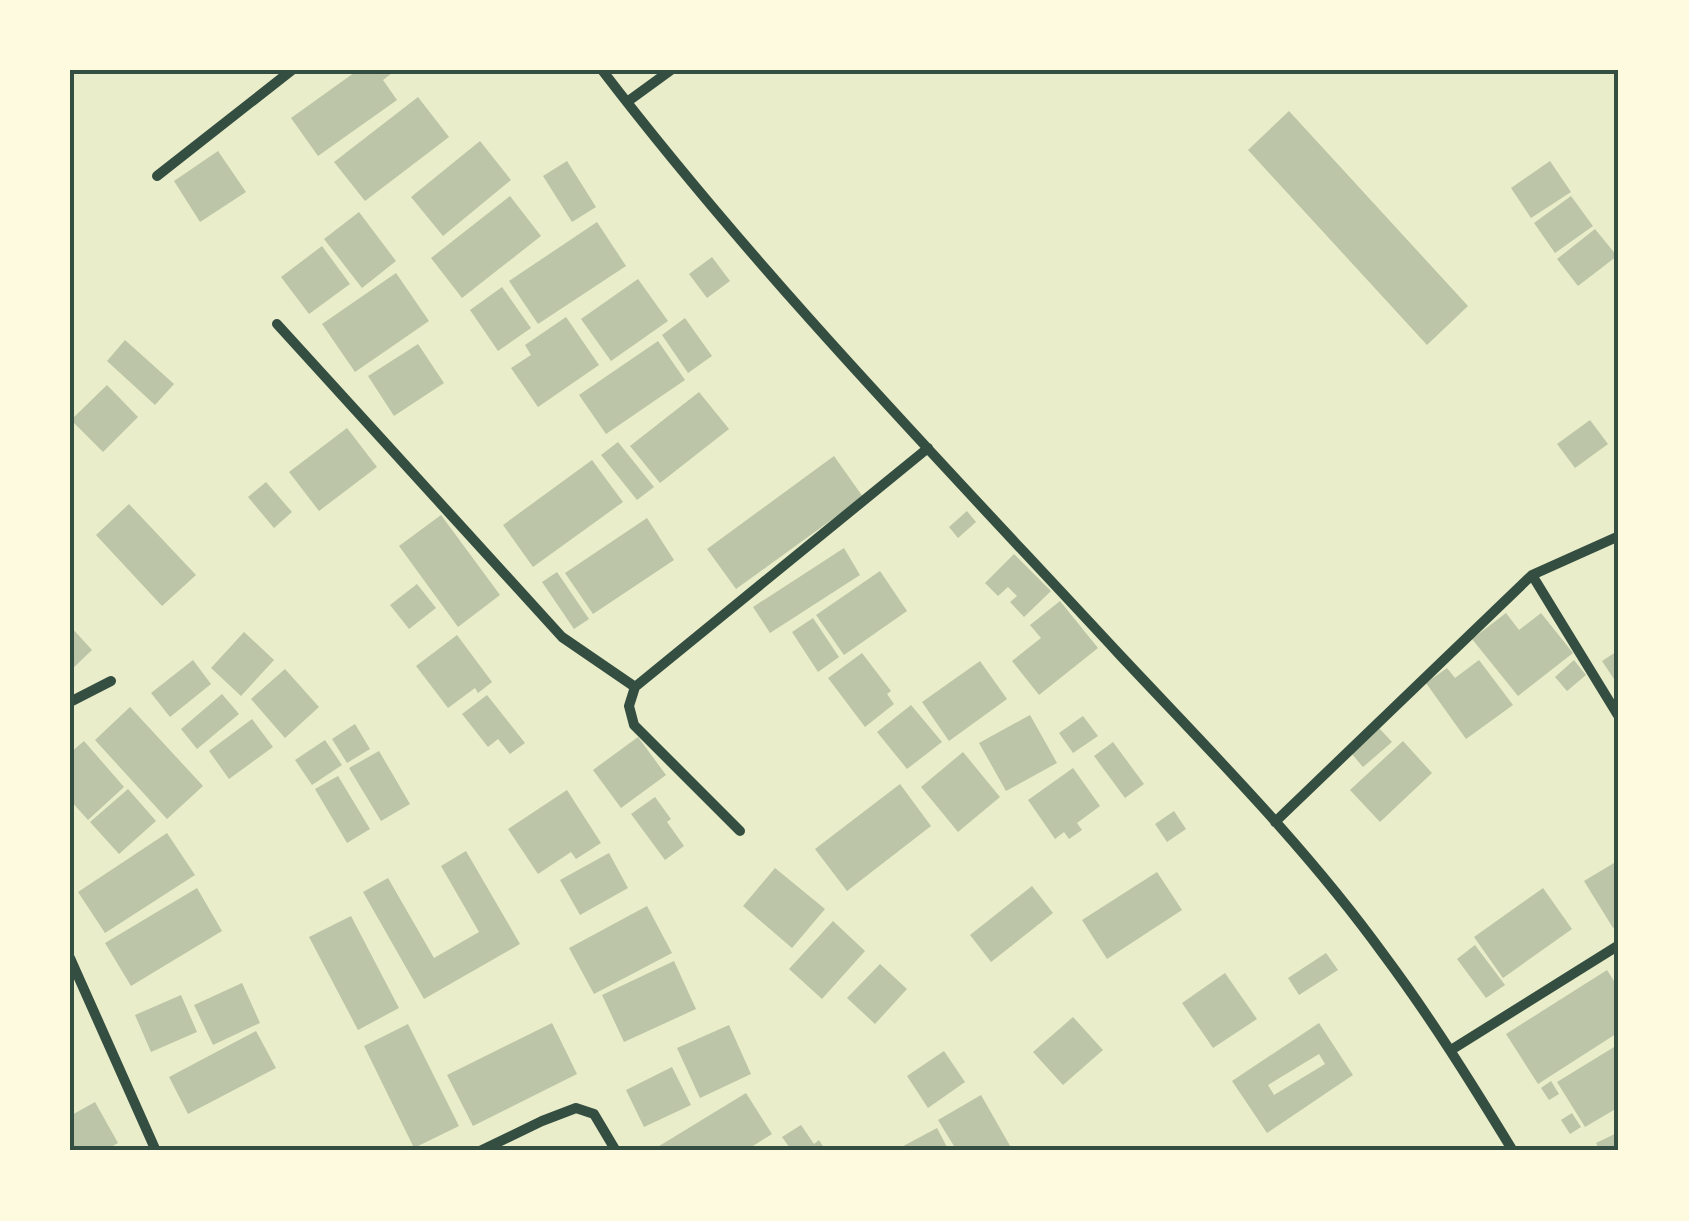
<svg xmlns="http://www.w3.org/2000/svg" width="1689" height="1221" viewBox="0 0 1689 1221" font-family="Manrope,sans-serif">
  <rect width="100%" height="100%" fill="#e9edc9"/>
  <path fill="#bcc5a7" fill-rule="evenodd" d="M358,70h38l-13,10 14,20 -79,56 -27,-38z
    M418,97l31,40 -84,64 -31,-39z
    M1289,111l179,195 -41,39 -179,-195z
    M480,141l31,39 -68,56 -32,-39z
    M218,151l28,41 -46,30 -26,-41z
    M567,161l29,46 -24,15 -29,-46z
    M1550,161l21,31 -40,26 -20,-30z
    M510,196l31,40 -79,62 -31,-40z
    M1571,196l22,30 -38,27 -21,-30z
    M359,212l37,49 -34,27 -38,-49z
    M597,222l29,44 -88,58 -29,-43z
    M1595,229l22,27 -39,30 -21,-27z
    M322,246l28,38 -41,30 -28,-37z
    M712,257l18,24 -23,17 -18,-24z
    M396,273l33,48 -74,51 -33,-48z
    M638,279l30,42 -57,40 -30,-42z
    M502,287l29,41 -33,23 -28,-41z
    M566,317l33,48 -61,42 -27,-39 20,-13 -6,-10z
    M685,318l27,38 -24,17 -26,-38z
    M125,340l49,44 -19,21 -48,-44z
    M658,341l27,39 -79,54 -27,-39z
    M418,344l26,39 -50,33 -26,-40z
    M107,385l31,32 -35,35 -32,-32z
    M699,392l30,37 -69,54 -30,-37z
    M1590,420l18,24 -33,24 -18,-24z
    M347,428l30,39 -58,44 -30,-39z
    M618,442l36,45 -17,13 -36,-45z
    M834,456l29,41 -127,92 -29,-40z
    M592,460l31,42 -90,65 -30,-42z
    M266,482l26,30 -18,16 -26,-31z
    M129,504l67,71 -34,31 -66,-71z
    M967,511l9,11 -18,16 -9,-11z
    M441,515l59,80 -42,32 -59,-81z
    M647,518l27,42 -81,54 -28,-41z
    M844,548l16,27 -90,58 -17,-26z
    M1014,554l37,37 -27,26 -14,-15 7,-6 -9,-9 -10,9 -13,-13z
    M880,571l27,40 -63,44 -28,-40z
    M557,572l32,47 -15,10 -32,-47z
    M417,584l19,24 -27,21 -19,-24z
    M1060,601l38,47 -59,47 -27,-34 29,-23 -11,-13z
    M1506,613l13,17 22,-17 32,40 -55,43 -46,-57z
    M813,618l26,39 -21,15 -26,-40z
    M70,626l22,24 -22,21z
    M244,632l30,28 -33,36 -30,-28z
    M457,635l35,47 -14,11 -3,-5 -27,20 -32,-42z
    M1619,650v26l-5,3 -12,-18z
    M862,653l29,38 -4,3 7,10 -29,23 -37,-49z
    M193,660l18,24 -41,33 -19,-24z
    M1479,660l34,45 -47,34 -40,-56 21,-15 8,10z
    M1574,660l12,15 -19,16 -12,-14z
    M980,661l27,38 -58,42 -27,-39z
    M285,669l34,38 -34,31 -34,-39z
    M222,694l17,20 -42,35 -16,-20z
    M487,695l38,48 -15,11 -12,-15 -10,8 -26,-33z
    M911,705l31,37 -35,27 -30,-37z
    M130,707l73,79 -36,33 -72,-79z
    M1030,715l27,48 -51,28 -27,-48z
    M1083,716l15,20 -25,17 -14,-20z
    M252,719l21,28 -44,32 -20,-28z
    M355,724l15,25 -23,14 -15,-24z
    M1379,728l13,14 -29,25 -12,-14z
    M638,737l28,38 -45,33 -28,-38z
    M325,740l17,25 -30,20 -17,-25z
    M84,741l40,46 -36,33 -18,-20v-47z
    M1403,741l29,32 -52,49 -30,-32z
    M1113,742l31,42 -19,14 -31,-42z
    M379,751l31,53 -29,17 -32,-53z
    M963,752l37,45 -42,35 -37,-45z
    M1073,768l27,38 -23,17 5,7 -13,9 -5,-7 -9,7 -27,-39z
    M338,776l32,53 -23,14 -32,-54z
    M900,784l31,42 -84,65 -32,-42z
    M128,789l28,32 -37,33 -29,-32z
    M567,790l34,53 -25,16 -5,-7 -33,22 -30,-45z
    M655,797l16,22 -4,3 17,24 -19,14 -34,-46z
    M1174,811l12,18 -19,13 -12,-18z
    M167,833l28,42 -90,58 -27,-41z
    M466,851l54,93 -96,55 -61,-107 25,-14 46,80 45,-26 -38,-66z
    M609,853l19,35 -48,27 -20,-35z
    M1619,860v64l-6,4 -29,-47z
    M775,868l50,41 -33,39 -49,-42z
    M1157,872l25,38 -75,49 -25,-39z
    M1032,886l21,27 -62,49 -21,-27z
    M197,888l25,43 -91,55 -26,-43z
    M1543,888l29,41 -69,49 -29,-41z
    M647,906l25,47 -78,41 -25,-46z
    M351,916l48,92 -41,22 -49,-93z
    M833,921l32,30 -43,48 -33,-30z
    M1475,945l30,40 -19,13 -29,-39z
    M1326,953l12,17 -39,25 -11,-17z
    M674,961l22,48 -72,33 -22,-47z
    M880,964l27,25 -32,35 -28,-26z
    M1607,970l12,19v43l-81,52 -32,-50z
    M1225,973l32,46 -44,29 -31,-45z
    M242,983l18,40 -47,22 -19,-40z
    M181,995l16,37 -46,20 -16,-37z
    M1073,1017l30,33 -40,35 -30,-33z
    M552,1023l25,51 -104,52 -26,-51z
    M1319,1023l34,52 -86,58 -35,-52zM1319,1054l6,10 -51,31 -6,-10z
    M408,1024l51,102 -45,22 -50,-102z
    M729,1025l22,49 -51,24 -23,-50z
    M256,1031l20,37 -88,46 -19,-37z
    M1619,1044v63l-34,20 -28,-45z
    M944,1051l21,31 -37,26 -21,-32z
    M672,1067l19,38 -47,22 -18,-37z
    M1551,1081l8,13 -10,6 -8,-12z
    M746,1093l26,41 -27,17h-94z
    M981,1095l32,56h-56l-19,-31z
    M95,1102l23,41 -14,8h-28l-6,-10v-25z
    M1572,1113l9,14 -11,7 -9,-14z
    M801,1125l13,19 5,-4 7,11h-34l-10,-14z
    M937,1128l12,23h-55z
    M1619,1132v19h-19l-4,-8z"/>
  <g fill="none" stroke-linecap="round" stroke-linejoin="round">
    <path stroke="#344e41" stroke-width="10" d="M602,70c157,205 342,395 517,584 91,97 187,193 265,301 47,63 88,129 129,196
      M627,102l44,-32
      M157,176l135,-106
      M277,324l285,313 73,50
      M1532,575l87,142
      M70,702l41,-21
      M1275,822l257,-247 87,-39
      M740,831l-106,-106 -5,-19 6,-19 293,-239
      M70,958l86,193
      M1451,1050l168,-105
      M480,1151l62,-30 34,-13 18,6 22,37"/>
  </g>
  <rect width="1689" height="1221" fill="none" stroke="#fefae0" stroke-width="145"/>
  <rect x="72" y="72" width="1544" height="1076" fill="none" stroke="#344e41" stroke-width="4"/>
</svg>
